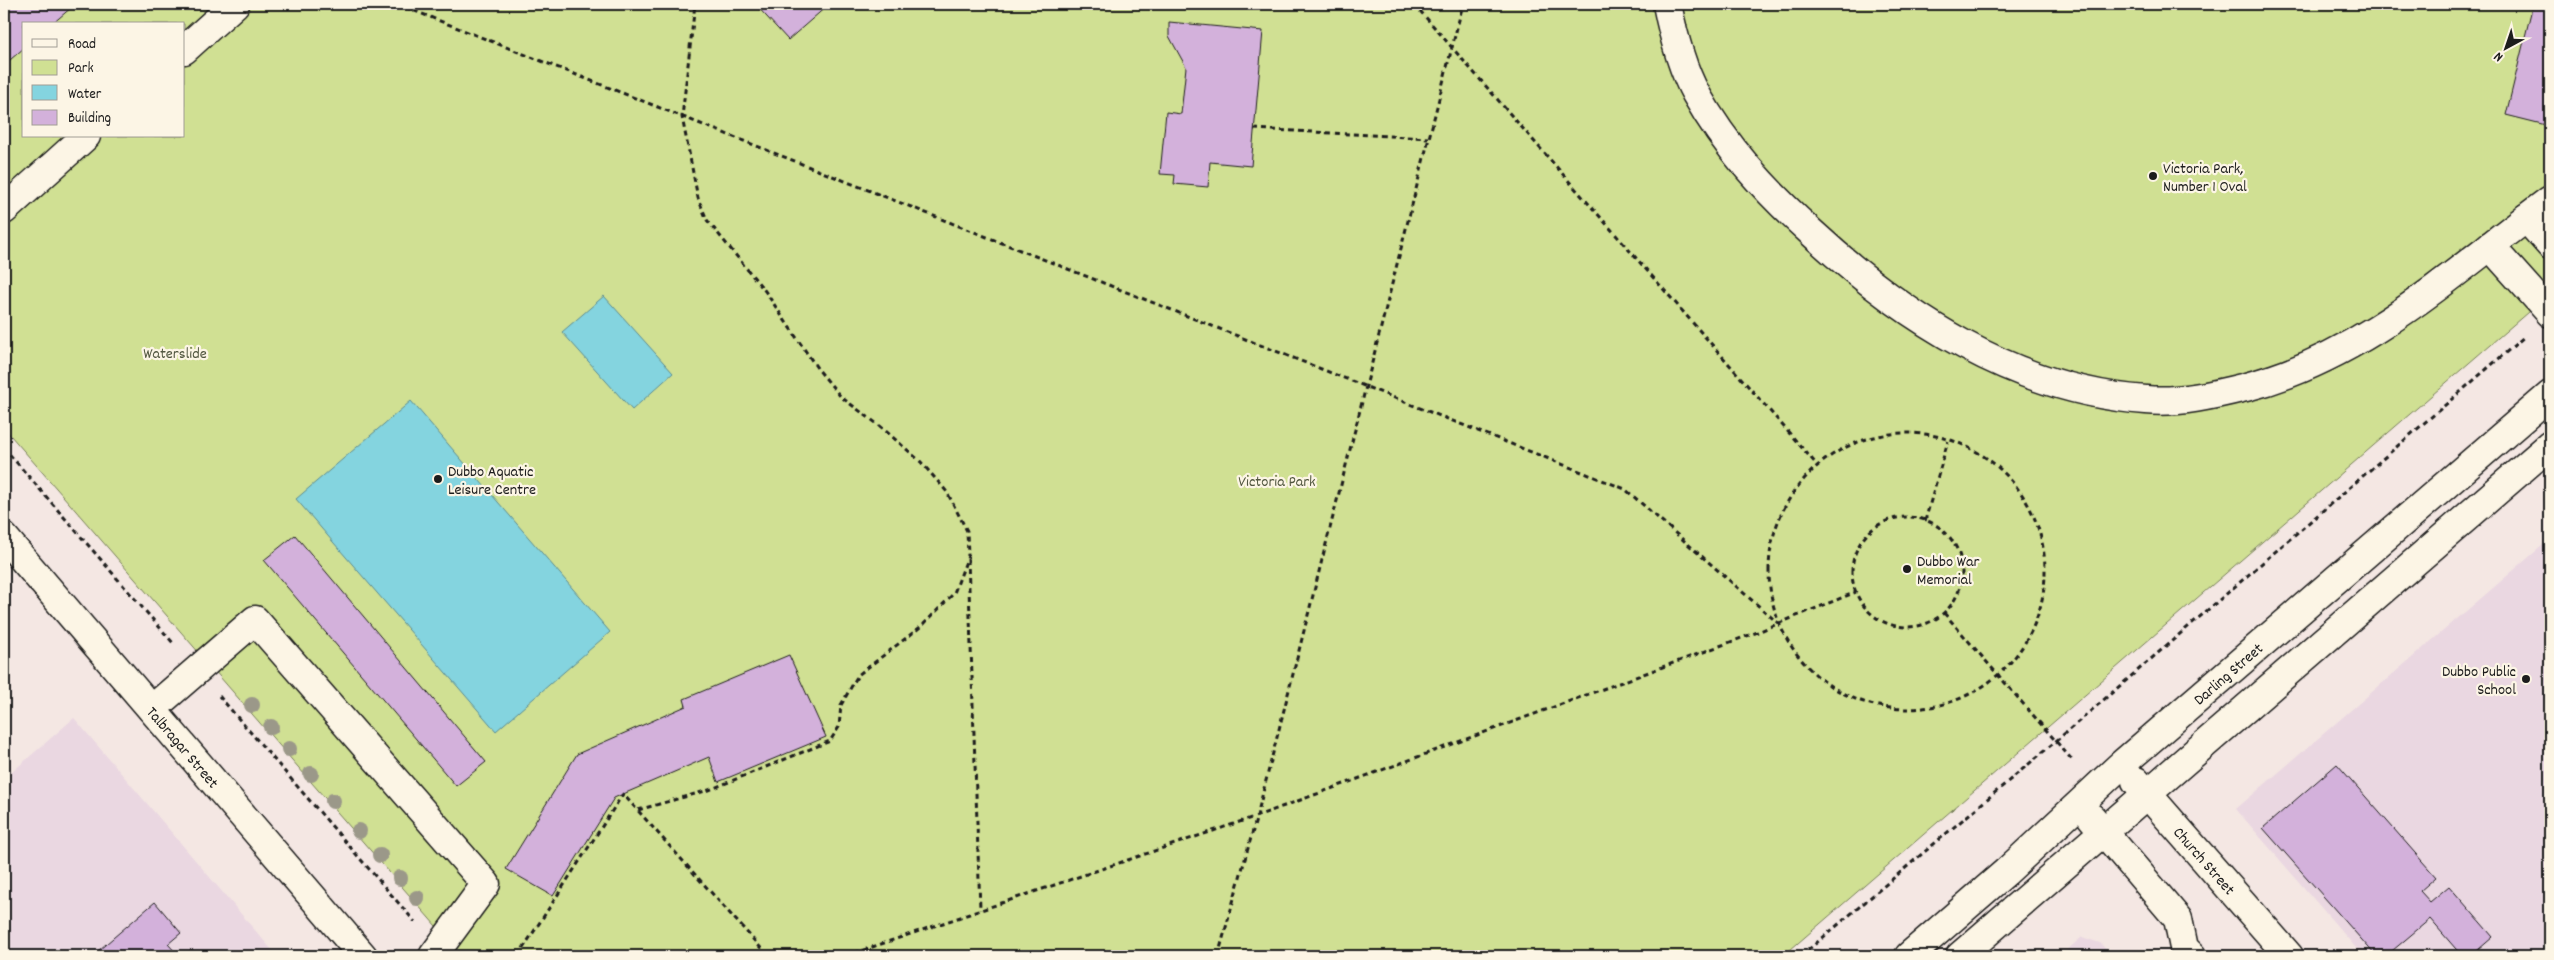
<svg xmlns="http://www.w3.org/2000/svg" width="2554" height="960" viewBox="0 0 2554 960" font-family="Dekko,sans-serif">
  <rect width="100%" height="100%" fill="#f4e7e3"/>
  <filter id="ink" filterUnits="userSpaceOnUse"><feTurbulence type="fractalNoise" baseFrequency=".02" numOctaves="2"/><feDisplacementMap in="SourceGraphic" scale="10" xChannelSelector="R" yChannelSelector="G"/><feConvolveMatrix kernelMatrix="1 2 1 2 8 2 1 2 1" color-interpolation-filters="sRGB"/></filter>
  <g filter="url(#ink)">
    <path fill="#ead7e1" d="M2550,539v417h-187l-127,-147z
      M74,718l203,238h-273v-177z
      M2082,937l18,6 12,13h-52z"/>
    <path fill="#d0e093" stroke="#767e58" fill-rule="evenodd" d="M4,4h2546v289l-767,663h-1321l-458,-528zM24,24h160v112h-160z"/>
    <path fill="#84d4df" stroke="#5a8a91" d="M604,296l69,77 -41,37 -70,-78z
      M411,401l199,231 -114,99 -200,-232z"/>
    <path fill="#d3b1db" stroke="#1c1c1c" d="M4,4h66l2,3 -20,17h-28v24l-20,17z
      M755,4h70l2,2 -39,34z
      M2533,4h17v122l-44,-11z
      M1169,22l94,9 -12,135 -41,-4 -2,25 -34,-3 1,-9 -15,-1 6,-62 15,2 5,-47 -17,-31z
      M295,535l191,227 -30,24 -192,-226z
      M789,655l37,82 -108,45 -9,-25 -95,41 -61,98 -47,-27 71,-115 109,-48 -2,-7z
      M2337,764l99,113 -16,14 10,11 19,-16 44,51 -22,19h-9l-32,-37 -44,37h-10l-113,-128z
      M155,902l26,31 -13,11 11,12h-87z"/>
    <g fill="none" stroke-linecap="round" stroke-linejoin="round">
      <g stroke="#1c1c1c" stroke-width="31">
        <g id="minor">
          <path d="M1667,4c6,30 14,63 29,90 30,54 70,97 115,138 93,86 205,159 335,168 33,3 68,-5 100,-13 119,-30 208,-116 304,-187"/>
          <path d="M184,50l51,-46"/>
          <path d="M4,210l82,-74"/>
          <path d="M2526,218l24,27"/>
          <path d="M2490,246l60,67"/>
          <path id="s1" d="M4,537l359,419"/>
          <path d="M152,709l103,-89 231,264 -53,72"/>
          <path id="s2" d="M2136,781l153,175"/>
          <path d="M2092,818l86,101 6,29 8,8"/>
          <path id="s3" d="M1909,956l97,-84 116,-108 428,-369"/>
          <path d="M1960,956l590,-511"/>
        </g>
      </g>
      <path stroke="#1c1c1c" stroke-width="3" stroke-dasharray="5 4" stroke-linecap="butt" d="M397,4l1228,485 153,134
        M1414,4l404,462
        M1254,129l174,9
        M1769 571a138 138 0 1 1 276 0a138 138 0 1 1-276 0Z
        M4,448l170,196
        M1852 572a55 55 0 1 1 110 0a55 55 0 1 1-110 0Z
        M1925,521l23,-80
        M968,559l12,351
        M1944,613l130,149
        M219,696l196,226
        M638,810l71,-20 121,-49 9,-14 2,-22 17,-30 65,-50 31,-32 14,-37 -1,-25 -20,-39 -26,-30 -41,-36 -39,-29 -24,-29 -52,-77 -58,-71 -9,-22 -16,-81 13,-113
        M518,956l105,-162 145,162
        M846,956l411,-140 498,-183 101,-41
        M1218,956l39,-140 206,-812
        M1801,956l255,-215 469,-405"/>
      <use href="#minor" stroke="#fcf5e5" stroke-width="28"/>
    </g>
    <g fill="#9b9889">
      <circle cx="252" cy="705" r="8"/>
      <circle cx="271" cy="727" r="8"/>
      <circle cx="289" cy="749" r="8"/>
      <circle cx="311" cy="774" r="8"/>
      <circle cx="333" cy="801" r="8"/>
      <circle cx="359" cy="831" r="8"/>
      <circle cx="380" cy="855" r="8"/>
      <circle cx="400" cy="878" r="8"/>
      <circle cx="417" cy="898" r="8"/>
    </g>
  </g>
  <g fill="#1c1c1c" stroke="#fcf5e5" stroke-width="2">
    <circle cx="2153" cy="176" r="5"/>
    <circle cx="438" cy="479" r="5"/>
    <circle cx="1907" cy="569" r="5"/>
    <circle cx="2526" cy="679" r="5"/>
  </g>
  <g text-anchor="middle" stroke-width="4.5" stroke-linejoin="round" paint-order="stroke">
    <g font-size="16" fill="#1c1c1c" stroke="#fcf5e5" text-anchor="start">
      <text x="2163" y="173">Victoria Park,<tspan x="2163" dy="18">Number 1 Oval</tspan></text>
      <text x="448" y="476">Dubbo Aquatic<tspan x="448" dy="18">Leisure Centre</tspan></text>
      <text x="1917" y="566">Dubbo War<tspan x="1917" dy="18">Memorial</tspan></text>
      <text x="2516" y="676" text-anchor="end">Dubbo Public<tspan x="2516" dy="18">School</tspan></text>
    </g>
    <g font-size="16" fill="#525740" stroke="#fcf5e5">
      <text x="175" y="358">Waterslide</text>
      <text x="1277" y="486">Victoria Park</text>
    </g>
    <g font-size="16" fill="#1c1c1c" stroke="#fcf5e5">
      <text dy="6" stroke="none"><textPath href="#s3" startOffset="426">Darling Street</textPath></text>
      <text dy="6" stroke="none"><textPath href="#s1" startOffset="276">Talbragar Street</textPath></text>
      <text dy="6" stroke="none"><textPath href="#s2" startOffset="105">Church Street</textPath></text>
    </g>
  </g>
  <rect width="2554" height="960" fill="none" stroke="#fcf5e5" stroke-width="20"/>
  <rect x="10" y="10" width="2534" height="940" fill="none" stroke="#1c1c1c" stroke-width="2" filter="url(#ink)"/>
  <rect x="22" y="22" width="162" height="115" fill="#fcf5e5" stroke="#a29e95"/>
  <rect x="32" y="39" width="25" height="8" fill="#fcf5e5" stroke="#a29e95"/>
  <text x="68" y="48" font-size="15" fill="#1c1c1c">Road</text>
  <rect x="32" y="60" width="25" height="15" fill="#d0e093" stroke="#a29e95"/>
  <text x="68" y="72" font-size="15" fill="#1c1c1c">Park</text>
  <rect x="32" y="85" width="25" height="15" fill="#84d4df" stroke="#a29e95"/>
  <text x="68" y="98" font-size="15" fill="#1c1c1c">Water</text>
  <rect x="32" y="110" width="25" height="15" fill="#d3b1db" stroke="#a29e95"/>
  <text x="68" y="122" font-size="15" fill="#1c1c1c">Building</text>
  <g transform="translate(2506 48) rotate(220)" stroke="#fcf5e5" stroke-width="4" paint-order="stroke">
  <path d="M0-4L9 19L0 12L-9 19Z" fill="#1c1c1c"/>
  <text y="-8" font-size="14" font-weight="bold" text-anchor="middle" fill="#1c1c1c">N</text>
  </g>
</svg>
